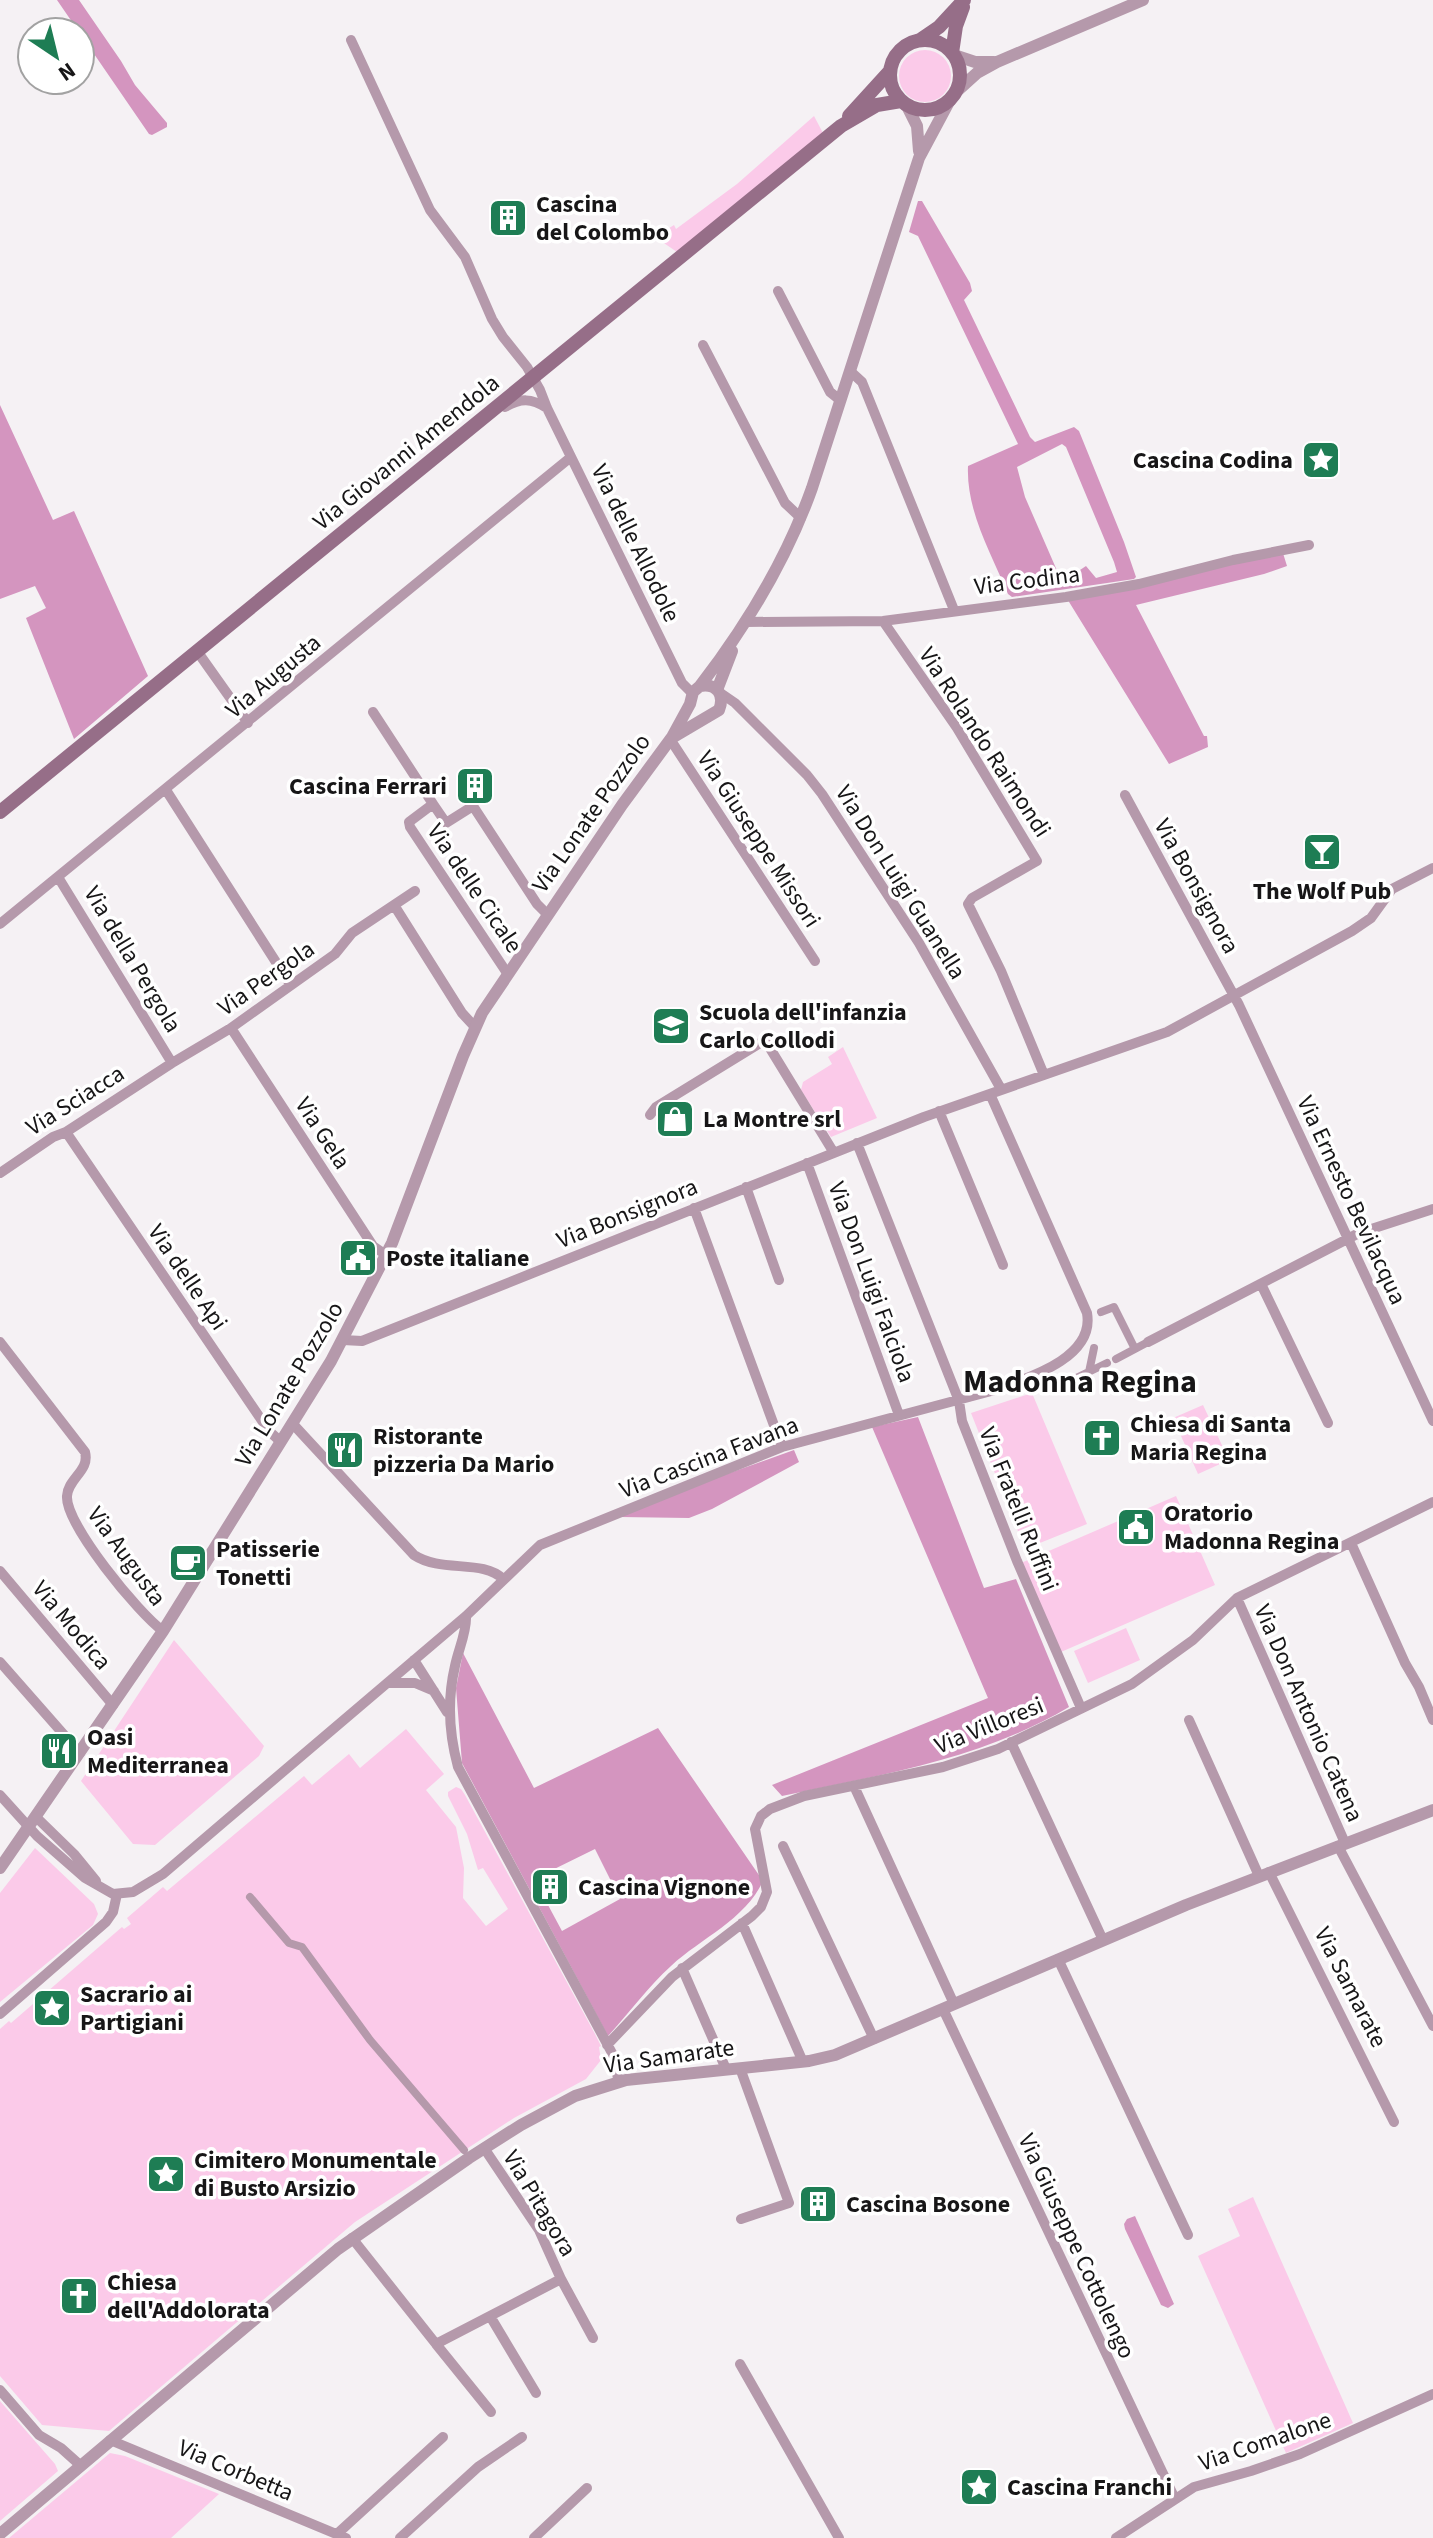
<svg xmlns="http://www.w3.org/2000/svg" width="1433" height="2538" viewBox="0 0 1433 2538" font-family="'Source Sans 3',sans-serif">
  <rect width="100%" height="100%" fill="#f5f1f4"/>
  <path fill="#fbcae9" d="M899 76a26 26 0 1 1 52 0a26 26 0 1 1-52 0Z
    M814,116l9,17 -146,119 -22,-15 19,-12 2,4 61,-45z
    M843,1047l34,71 -46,19 -30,-47 2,-8 29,-18 -4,-7z
    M1032,1393l55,131 -62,25 -54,-136z
    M1203,1405l26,55 -31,14 -25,-56z
    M1176,1496l39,89 -154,67 -40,-89z
    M1126,1628l14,32 -52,23 -14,-32z
    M174,1640l90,106 -5,10 -104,89 -22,-1 -52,-63z
    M406,1729l38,45 -18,16 30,37 8,41 -1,30 23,28 22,-17 -25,-41 -5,2 -11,-36 -19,-38v-4l8,-5 5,2 4,6 130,239 6,12 -2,1 2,13 -15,19 -72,39 -159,104 -246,209 -67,-6 -42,-49v-347l9,-8 2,2 111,-96 2,2 7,-5 -4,-6 36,-31 4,4 137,-115 8,9 37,-31 11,14z
    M35,1848l59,56 4,10 -5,11 -93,77v-109z
    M1253,2197l100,226 -67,30 -88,-197 42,-20 -12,-27z
    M0,2401l55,63 3,7 -58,50z
    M110,2453l15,3 94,38 -48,44h-162z"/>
  <path fill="#d495bf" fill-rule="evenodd" d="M57,0h22l42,61 14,24 32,38v4l-15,8 -3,-1z
    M918,201h4l48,82 2,8 -8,9 66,137 5,5 39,-15 5,4 45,111 12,35 -2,2 -122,18 -4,-3c-17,-41 -42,-83 -40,-128l50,-22 -100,-208 -9,-4zM1062,444l4,3 48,115 3,10 -21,6 -10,-12 -12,8 -2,7 -10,1 -37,-85 -8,-30z
    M0,405l53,115 21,-9 74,165 -74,63 -48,-121 20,-10 -11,-22 -35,13z
    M1282,550l5,16 -23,8 -128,31 68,131h3l1,11 -39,17 -103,-167z
    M918,1417l66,171 32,-9 53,128c-87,52 -188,68 -287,89l-10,-11 216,-87 -116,-271z
    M794,1450l5,12 -87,47 -23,9 -69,-1 104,-42z
    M463,1653l71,135 124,-60 105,153c-18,39 -62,57 -92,85 -23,21 -42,47 -63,70l-146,-273 -6,-75zM595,1849l25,50 -58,32 -28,-52z
    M1135,2216l39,88 -6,4 -7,-3 -36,-76 -1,-5 3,-5z"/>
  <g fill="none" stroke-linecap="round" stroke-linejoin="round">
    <path stroke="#b599ab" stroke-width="8" d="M1101,1312l13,-5 21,42
      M1116,1359l32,-17
      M1089,1372l5,-24
      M1045,1375l6,6h19l37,-18
      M250,1897l39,46 13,4 68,93 94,110"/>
    <path stroke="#b599ab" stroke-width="10" d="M351,40l79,170 35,47 27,62 11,18 24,30 13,23 7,18 135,275 10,10
      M778,291l52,101 10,8
      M703,345l82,158 16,15
      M850,371l12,11 92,228
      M505,407c16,-9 26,-9 42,1
      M883,621l74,107 80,133 -65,37 -4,6 33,67 43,104
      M746,622l137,-1 183,-24 73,-13 94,-24 76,-15
      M197,651l51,72
      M719,692l16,11 72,72 15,19 97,149 82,146
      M373,712l60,92 -24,18 1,5 97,146
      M670,739l145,222
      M166,790l124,194
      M1125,795l114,210 194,416
      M433,804l13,19 27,-17 64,98 10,10
      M58,877l114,186
      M394,905l68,108 13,14
      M0,924l571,-467
      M231,1028l142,218 13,9
      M939,1111l64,154
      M650,1115l6,-8 109,-67 69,113
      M66,1132l203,299 12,11
      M857,1143l102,258 3,20 55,140 64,147
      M807,1163l92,252
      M0,1173l53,-36 13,-5 106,-69 59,-35 104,-74 17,-21 63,-42
      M746,1187l33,93
      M694,1208l88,239
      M1261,1284l67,139
      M343,1340l19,1 562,-224 243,-85 185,-101 19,-13 21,-29 41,-21
      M0,1342l85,110c5,19 -17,26 -18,44 -2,28 72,118 96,135
      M1148,1342l211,-109 74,-24
      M292,1423l122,132c27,18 69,4 89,24
      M1351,1543l54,120 14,24 14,33
      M0,1571l113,134
      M1237,1598l108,245
      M466,1616c1,16 -8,34 -11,50 -8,34 -6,68 3,101l154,286 7,29
      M414,1660l33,52
      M0,1662l80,91
      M388,1683h27l19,8
      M1189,1720l70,156
      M1011,1742l92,198
      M854,1786l100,218
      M0,1795l37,41 48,42 28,16 20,-2 30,-18 62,-53 241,-205 74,-71 242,-98 213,-57c33,-12 100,-32 92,-77l-97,-219
      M36,1817l38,37 22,27
      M783,1846l91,193
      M1338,1846l95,180
      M1269,1872l125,250
      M742,1923l61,139
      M1058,1959l130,276
      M682,1968l44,101
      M943,2009l232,490
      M0,2014l106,-92 7,-10 4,-18
      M607,2045l65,-68 80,-61 9,-9 6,-15 -12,-63 6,-13 9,-7 34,-13 139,-29 55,-18 134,-65 61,-44 44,-42 196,-96
      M740,2068l49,135 -48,16
      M352,2238l84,106 125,-65 -22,-49 -55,-82
      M561,2279l32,59
      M490,2316l46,77
      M436,2344l55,68
      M740,2364l99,174
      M0,2390l39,45 22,13 19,17
      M110,2440l236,98
      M337,2534l106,-97
      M400,2538l78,-71 44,-30
      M534,2538l53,-50
      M1116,2538l78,-51 57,-16 49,-17 133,-60"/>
    <path stroke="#b599ab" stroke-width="12" d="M954,55l21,7h19
      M956,92l21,-19 20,-11 146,-62
      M906,104l11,22 2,25
      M717,690l15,-39
      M675,736l44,-26c6,-15 -2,-27 -19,-24
      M0,1868l163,-237 168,-270 61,-118 71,-187 19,-43 140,-208 50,-68 18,-33 3,-12 7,-6c47,-61 86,-125 112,-198l107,-330 31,-58
      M0,2534l338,-285 131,-91 52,-33 54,-29 51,-16 183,-19 26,-6 351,-150 247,-95"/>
    <path stroke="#966e88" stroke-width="14" d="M920,40l19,-13 25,-27
      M890 75a35 35 0 1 1 70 0a35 35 0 1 1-70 0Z
      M952,53l4,-27 7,-19
      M849,116l41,-45
      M0,812l841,-686 36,-21 24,-4"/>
  </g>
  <defs>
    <g id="building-square" transform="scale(2)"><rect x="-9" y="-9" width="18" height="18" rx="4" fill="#1e7d54" stroke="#fff"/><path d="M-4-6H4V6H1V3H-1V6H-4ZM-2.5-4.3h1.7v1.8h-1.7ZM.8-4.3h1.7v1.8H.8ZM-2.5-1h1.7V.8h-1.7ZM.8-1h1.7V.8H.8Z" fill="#fff"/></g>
    <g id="sight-square" transform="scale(2)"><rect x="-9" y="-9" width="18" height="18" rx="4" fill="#1e7d54" stroke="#fff"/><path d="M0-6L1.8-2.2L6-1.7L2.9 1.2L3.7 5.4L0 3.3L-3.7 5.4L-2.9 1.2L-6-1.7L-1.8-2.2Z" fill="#fff"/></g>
    <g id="bar-square" transform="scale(2)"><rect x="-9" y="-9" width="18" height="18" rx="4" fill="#1e7d54" stroke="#fff"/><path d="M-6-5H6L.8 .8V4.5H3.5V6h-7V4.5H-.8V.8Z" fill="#fff"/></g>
    <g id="school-square" transform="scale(2)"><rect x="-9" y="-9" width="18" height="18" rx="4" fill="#1e7d54" stroke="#fff"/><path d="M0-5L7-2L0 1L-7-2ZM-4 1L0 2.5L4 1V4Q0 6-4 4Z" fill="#fff"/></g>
    <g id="shop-square" transform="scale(2)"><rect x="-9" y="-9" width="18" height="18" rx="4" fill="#1e7d54" stroke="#fff"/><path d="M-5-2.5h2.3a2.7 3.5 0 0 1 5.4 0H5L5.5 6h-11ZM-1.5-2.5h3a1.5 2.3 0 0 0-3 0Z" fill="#fff"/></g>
    <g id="civic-square" transform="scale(2)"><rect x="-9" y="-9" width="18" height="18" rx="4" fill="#1e7d54" stroke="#fff"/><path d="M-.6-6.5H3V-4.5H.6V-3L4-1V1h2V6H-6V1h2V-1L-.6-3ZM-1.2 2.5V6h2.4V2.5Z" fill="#fff"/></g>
    <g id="church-square" transform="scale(2)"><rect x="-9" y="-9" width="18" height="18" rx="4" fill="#1e7d54" stroke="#fff"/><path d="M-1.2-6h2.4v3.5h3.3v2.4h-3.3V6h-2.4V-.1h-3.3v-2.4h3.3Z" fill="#fff"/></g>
    <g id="restaurant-square" transform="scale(2)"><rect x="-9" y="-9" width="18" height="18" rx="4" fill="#1e7d54" stroke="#fff"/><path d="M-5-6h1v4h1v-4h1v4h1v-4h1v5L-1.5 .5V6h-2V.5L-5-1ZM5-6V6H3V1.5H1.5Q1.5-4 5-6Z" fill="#fff"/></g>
    <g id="cafe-square" transform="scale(2)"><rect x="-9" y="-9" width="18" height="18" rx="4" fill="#1e7d54" stroke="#fff"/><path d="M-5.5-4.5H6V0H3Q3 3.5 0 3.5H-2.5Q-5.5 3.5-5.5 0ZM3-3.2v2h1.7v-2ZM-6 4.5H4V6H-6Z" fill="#fff"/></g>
  </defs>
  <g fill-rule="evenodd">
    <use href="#building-square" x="508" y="218"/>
    <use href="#sight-square" x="1321" y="460"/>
    <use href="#building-square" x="475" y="786"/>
    <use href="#bar-square" x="1322" y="852"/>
    <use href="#school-square" x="671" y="1026"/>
    <use href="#shop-square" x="675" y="1119"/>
    <use href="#civic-square" x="358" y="1258"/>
    <use href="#church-square" x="1102" y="1438"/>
    <use href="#restaurant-square" x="345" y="1450"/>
    <use href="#civic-square" x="1136" y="1527"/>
    <use href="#cafe-square" x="188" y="1563"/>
    <use href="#restaurant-square" x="59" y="1751"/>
    <use href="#building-square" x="550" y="1887"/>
    <use href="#sight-square" x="52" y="2008"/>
    <use href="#sight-square" x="166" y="2174"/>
    <use href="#building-square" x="818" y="2204"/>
    <use href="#church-square" x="79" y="2296"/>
    <use href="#sight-square" x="979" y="2487"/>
  </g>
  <g text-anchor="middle" stroke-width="7" stroke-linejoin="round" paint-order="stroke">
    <g font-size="24" font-weight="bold" fill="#171617" stroke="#fff" text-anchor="start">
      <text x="536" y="212">Cascina<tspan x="536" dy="28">del Colombo</tspan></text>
      <text x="1293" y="468" text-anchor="end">Cascina Codina</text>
      <text x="447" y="794" text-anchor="end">Cascina Ferrari</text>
      <text x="1322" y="899" text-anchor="middle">The Wolf Pub</text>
      <text x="699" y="1020">Scuola dell'infanzia<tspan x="699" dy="28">Carlo Collodi</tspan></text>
      <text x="703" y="1127">La Montre srl</text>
      <text x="386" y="1266">Poste italiane</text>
      <text x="1130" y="1432">Chiesa di Santa<tspan x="1130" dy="28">Maria Regina</tspan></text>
      <text x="373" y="1444">Ristorante<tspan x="373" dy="28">pizzeria Da Mario</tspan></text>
      <text x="1164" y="1521">Oratorio<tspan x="1164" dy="28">Madonna Regina</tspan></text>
      <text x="216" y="1557">Patisserie<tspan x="216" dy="28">Tonetti</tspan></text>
      <text x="87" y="1745">Oasi<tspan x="87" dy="28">Mediterranea</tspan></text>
      <text x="578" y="1895">Cascina Vignone</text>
      <text x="80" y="2002">Sacrario ai<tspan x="80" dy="28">Partigiani</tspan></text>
      <text x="194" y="2168">Cimitero Monumentale<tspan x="194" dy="28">di Busto Arsizio</tspan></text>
      <text x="846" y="2212">Cascina Bosone</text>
      <text x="107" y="2290">Chiesa<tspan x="107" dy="28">dell'Addolorata</tspan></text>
      <text x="1007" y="2495">Cascina Franchi</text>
    </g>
    <g font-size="24" fill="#171617" stroke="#fff">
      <text transform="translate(406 452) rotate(-39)" y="8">Via Giovanni Amendola</text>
      <text transform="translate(636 543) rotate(64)" y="8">Via delle Allodole</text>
      <text transform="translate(1027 580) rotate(-7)" y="8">Via Codina</text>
      <text transform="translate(273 676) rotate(-40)" y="8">Via Augusta</text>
      <text transform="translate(985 742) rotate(57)" y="8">Via Rolando Raimondi</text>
      <text transform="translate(591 813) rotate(-55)" y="8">Via Lonate Pozzolo</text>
      <text transform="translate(759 839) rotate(57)" y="8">Via Giuseppe Missori</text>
      <text transform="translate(901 882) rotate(58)" y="8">Via Don Luigi Guanella</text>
      <text transform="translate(1197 886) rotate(61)" y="8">Via Bonsignora</text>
      <text transform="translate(475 888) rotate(56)" y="8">Via delle Cicale</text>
      <text transform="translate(133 959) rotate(59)" y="8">Via della Pergola</text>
      <text transform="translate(266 978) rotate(-35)" y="8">Via Pergola</text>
      <text transform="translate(75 1100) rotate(-32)" y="8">Via Sciacca</text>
      <text transform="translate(323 1133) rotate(57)" y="8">Via Gela</text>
      <text transform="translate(1352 1200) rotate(65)" y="8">Via Ernesto Bevilacqua</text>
      <text transform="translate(627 1213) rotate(-22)" y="8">Via Bonsignora</text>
      <text transform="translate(188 1277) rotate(56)" y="8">Via delle Api</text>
      <text transform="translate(872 1282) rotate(70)" y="8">Via Don Luigi Falciola</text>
      <text transform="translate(289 1384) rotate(-59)" y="8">Via Lonate Pozzolo</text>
      <text transform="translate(709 1457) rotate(-21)" y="8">Via Cascina Favana</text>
      <text transform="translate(1019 1509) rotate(68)" y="8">Via Fratelli Ruffini</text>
      <text transform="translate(127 1556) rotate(54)" y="8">Via Augusta</text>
      <text transform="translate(72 1625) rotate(50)" y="8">Via Modica</text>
      <text transform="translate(1309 1713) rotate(66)" y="8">Via Don Antonio Catena</text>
      <text transform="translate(989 1725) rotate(-22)" y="8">Via Villoresi</text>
      <text transform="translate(1351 1987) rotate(63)" y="8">Via Samarate</text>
      <text transform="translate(669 2056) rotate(-8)" y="8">Via Samarate</text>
      <text transform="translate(540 2203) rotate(59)" y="8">Via Pitagora</text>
      <text transform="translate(1077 2246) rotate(65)" y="8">Via Giuseppe Cottolengo</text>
      <text transform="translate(1265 2441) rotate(-19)" y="8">Via Comalone</text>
      <text transform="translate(236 2470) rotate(23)" y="8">Via Corbetta</text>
    </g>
    <g font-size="32" font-weight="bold" fill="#171617" stroke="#fff">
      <text x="1080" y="1392">Madonna Regina</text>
    </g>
  </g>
  <g transform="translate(56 56) rotate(145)"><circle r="38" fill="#ffffff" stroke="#a2a2a2" stroke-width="2"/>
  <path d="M0-6L14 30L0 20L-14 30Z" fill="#1e7d54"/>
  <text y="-12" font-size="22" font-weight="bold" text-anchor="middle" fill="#171617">N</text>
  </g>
</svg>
